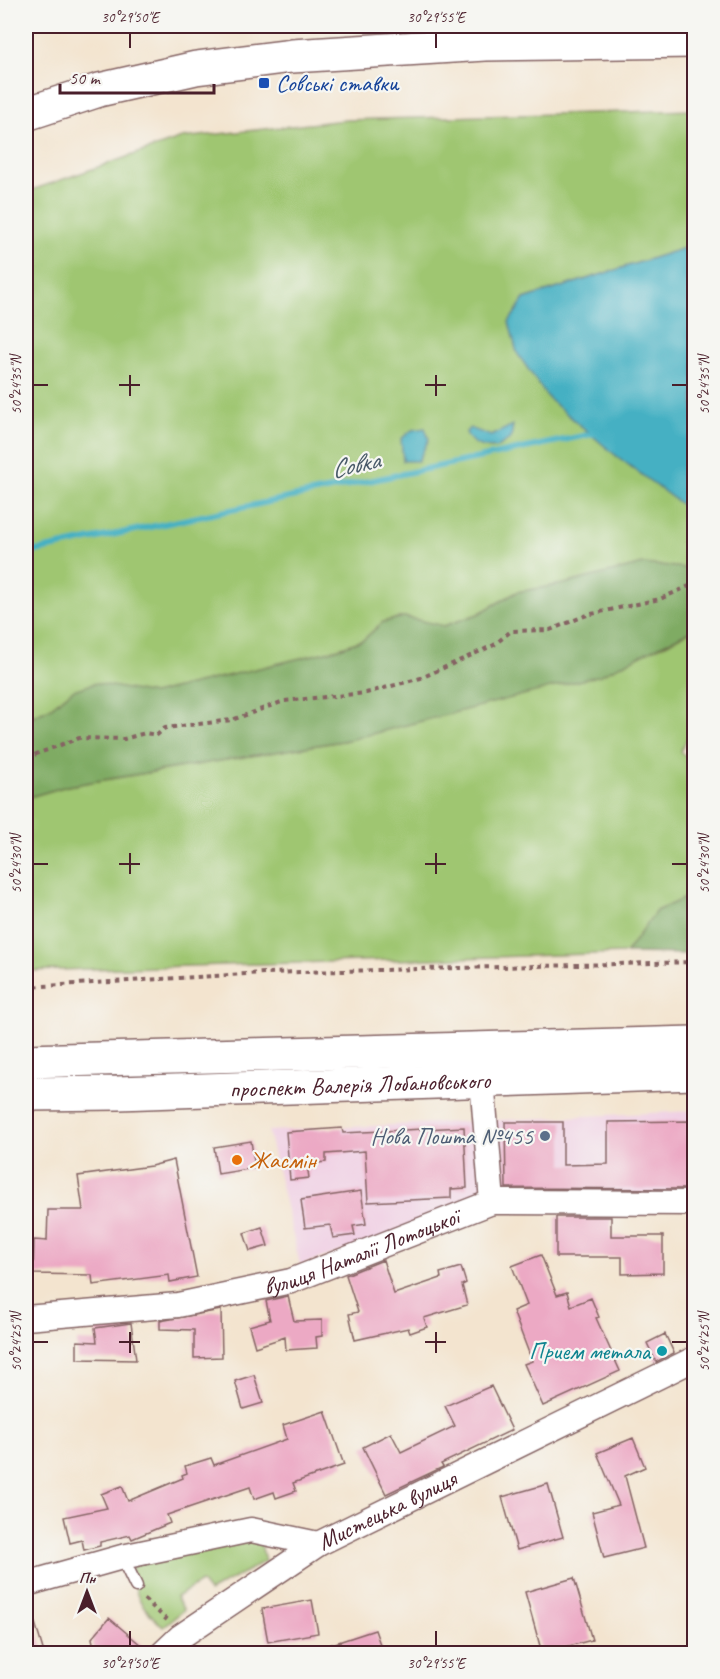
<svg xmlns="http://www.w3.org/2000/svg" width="720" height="1679" viewBox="0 0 720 1679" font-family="Caveat,sans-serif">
  <rect width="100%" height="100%" fill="#f6f6f2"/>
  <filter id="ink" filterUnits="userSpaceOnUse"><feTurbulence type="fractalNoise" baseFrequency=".0167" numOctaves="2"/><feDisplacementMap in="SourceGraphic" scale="12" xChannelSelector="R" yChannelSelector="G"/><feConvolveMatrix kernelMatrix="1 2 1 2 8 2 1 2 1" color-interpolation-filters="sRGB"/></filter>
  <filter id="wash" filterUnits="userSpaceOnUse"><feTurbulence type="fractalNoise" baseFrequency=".008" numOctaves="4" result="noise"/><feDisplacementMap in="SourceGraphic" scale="24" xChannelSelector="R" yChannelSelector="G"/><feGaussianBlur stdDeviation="1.35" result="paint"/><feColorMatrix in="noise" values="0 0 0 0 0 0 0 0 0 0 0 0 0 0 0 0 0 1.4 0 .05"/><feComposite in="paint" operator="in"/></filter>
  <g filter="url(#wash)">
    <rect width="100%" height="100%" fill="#f3e4cf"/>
    <path fill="#f0d0e4" d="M694,1111v92l-202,-1 -192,63 -32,-134z"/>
    <path fill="#9fc671" stroke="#74724e" stroke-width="1.5" d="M694,110v135l-170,54 170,215v52l-177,26 -39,22 -34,12 -40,-9 -21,5 -20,18 -33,11 -177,43 -80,-4 -23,18 -24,11v-527l156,-54 163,-18z
      M694,629v103l-4,1 -10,19 14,9v133l-38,17 -30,42 -600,18v-173l41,-12 281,-46 126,-33 188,-61z
      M251,1538l10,6 4,17 -56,31 -8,-10 -25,15 8,13 -21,17c-25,-25 -28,-28 -32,-64z"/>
    <path fill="#7fab63" stroke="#646547" stroke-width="1.5" d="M643,564l44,4 7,-2v63l-93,46 -253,65 -281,46 -41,12v-79l24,-11 23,-18 23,-7 57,11 177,-43 33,-11 20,-18 21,-5 40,9 34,-12 39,-22 47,-8z
      M694,894v60l-68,-1 30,-42z"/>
    <path fill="#45b0c3" stroke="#486877" stroke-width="1.5" d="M694,245v269l-80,-60 -66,-56 -31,-45 -8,-31 15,-23z
      M513,425l-2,13 -15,10c-13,0 -26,-3 -30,-16l4,-4 21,8z
      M425,428l4,11 -11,22h-15l-2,-22 11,-9z"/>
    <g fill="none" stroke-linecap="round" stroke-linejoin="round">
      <path stroke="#45b0c3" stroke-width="6" d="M26,553l571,-120"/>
    </g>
    <g id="blocks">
      <path fill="#eca9c4" d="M694,1121v68l-188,-1 -1,-66h58v43l45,-1v-42z
        M464,1127l3,61 -16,1v9l-83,4 -3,-51 -39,3v8l-19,2 2,14 -19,2 -4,-48 56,-4 1,5z
        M251,1141l4,27 -37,6 -4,-27z
        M174,1160l23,117 -27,5 -1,-7 -76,10 -1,-10 -59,-1 1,-34 13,1 1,-31h35l-5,-34 73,-10z
        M361,1191l5,33 -13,2 2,9 -22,3 -3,-13 -25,3 -4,-28z
        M556,1217h55v19h52v37l-41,1v-17h-66z
        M262,1227l6,19 -18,5 -6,-18z
        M541,1255l16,40 10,-3 4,14 20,-8 8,19 -3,1 24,53 -77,35 -19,-42 8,-3 -19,-50 14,-6 -15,-39z
        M383,1260l11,34 47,-16 -1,-5 21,-6 5,16 -4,2 5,20 -43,13 3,9 -17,6 -2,-5 -53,12 -6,-26 9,-2 -12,-37z
        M288,1296l6,25 28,-1v16l-6,1 1,11 -31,2 -1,-13 -30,10 -6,-21 21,-6 -4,-19z
        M221,1310l1,47 -28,1v-28l-34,-1v-8z
        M131,1323l5,37 -59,-1v-18l20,1 -2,-14z
        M665,1334l9,19 -18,9 -9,-19z
        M254,1375l9,28 -20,6 -8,-28z
        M491,1386l21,44 -71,34 2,3 -57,27 -23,-47 28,-14 10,19 54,-26 -10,-20z
        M325,1411l19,54 -51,18 3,8 -20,7 -2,-6 -20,7 -4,-12 -83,28 3,8 -38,16 -2,-4 -30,7v4l-16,4 -2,-10 -12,3 -6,-26 43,-9 -6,-14 21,-8 6,15 55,-23 -1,-3 5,-2 -2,-7 26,-8 3,7 73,-26 -4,-14z
        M633,1438l12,29 -20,9 19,72 -40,10 -12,-46 27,-7 -22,-52z
        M548,1484l15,53 -46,13 -15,-53z
        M574,1578l18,62 -50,13 -17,-61z
        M312,1600l6,33 -50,9 -6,-33z
        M30,1606l14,47h-18v-46z
        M109,1618l39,33v2h-53l-3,-15z
        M375,1630l8,23h-68l-1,-3z"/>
    </g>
  </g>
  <g filter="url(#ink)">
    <use href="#blocks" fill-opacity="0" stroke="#856464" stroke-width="1.5"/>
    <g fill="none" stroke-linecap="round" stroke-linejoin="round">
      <g stroke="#856464" stroke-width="15">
        <path id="lane" d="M122,1557l14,29"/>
      </g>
      <g stroke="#856464" stroke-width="27">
        <g id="street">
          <path d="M482,1080l10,122"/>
          <path id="s1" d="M26,1318l152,-13 113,-24 201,-79 202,1"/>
          <path d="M26,1584l96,-27 129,-27 67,14"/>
          <path id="s2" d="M162,1654l18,-17 138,-93 376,-185"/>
        </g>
      </g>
      <g stroke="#856464" stroke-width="36">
        <path id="secondary" d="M26,114l73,-24 97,-22 96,-12 193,-12 209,-3"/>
      </g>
      <g stroke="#856464" stroke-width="36">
        <g id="primary">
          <path d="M26,1061l668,-18"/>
          <path id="s3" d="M26,1094l92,-1 576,-20"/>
        </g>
      </g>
      <path stroke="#856464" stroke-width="4" stroke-dasharray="4.5 4.5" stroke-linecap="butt" d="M26,758l53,-20 45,1 21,-6 12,2 8,-7 67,-8 52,-19 82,-8 55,-15 73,-33 17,-14 39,-1 37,-15 73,-16 34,-15
        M26,987l238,-14 430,-11
        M144,1599l23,21"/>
      <use href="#lane" stroke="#fff" stroke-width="12"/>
      <use href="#street" stroke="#fff" stroke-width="24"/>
      <use href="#secondary" stroke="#fff" stroke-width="33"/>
      <use href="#primary" stroke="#fff" stroke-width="33"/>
    </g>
  </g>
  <path fill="none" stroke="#4a1f2b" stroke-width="2" d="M130,33v15M436,33v15M130,375v21M436,375v21M33,385h15M119,385h21M425,385h21M672,385h15M130,853v21M436,853v21M33,864h15M119,864h21M425,864h21M672,864h15M130,1332v21M436,1332v21M33,1342h15M119,1342h21M425,1342h21M672,1342h15M130,1631v15M436,1631v15"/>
  <rect fill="#1a4fb4" stroke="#f6f6f2" stroke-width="2" x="258" y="77" width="12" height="12" rx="3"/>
  <circle fill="#5c6f8a" stroke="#f6f6f2" stroke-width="2" cx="545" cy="1136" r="6"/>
  <circle fill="#e8710a" stroke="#f6f6f2" stroke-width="2" cx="237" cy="1160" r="6"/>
  <circle fill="#0f9aa8" stroke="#f6f6f2" stroke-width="2" cx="662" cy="1351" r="6"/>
  <g text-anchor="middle" stroke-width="4.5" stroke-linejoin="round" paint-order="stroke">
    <g font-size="24" fill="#164399" stroke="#f6f6f2" text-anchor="start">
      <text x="276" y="91">Совські ставки</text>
    </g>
    <g font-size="24" fill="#4a1f2b" stroke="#f6f6f2">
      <text dy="8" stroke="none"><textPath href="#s3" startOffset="334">проспект Валерія Лобановського</textPath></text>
      <text dy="8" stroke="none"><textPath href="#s1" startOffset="344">вулиця Наталії Лотоцької</textPath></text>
      <text dy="8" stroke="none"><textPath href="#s2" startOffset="268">Мистецька вулиця</textPath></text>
    </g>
    <g font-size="24" fill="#4e5e75" stroke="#f6f6f2" text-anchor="end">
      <text x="533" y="1144">Нова Пошта №455</text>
    </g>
    <g font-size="24" fill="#c56008" stroke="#f6f6f2" text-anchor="start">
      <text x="249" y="1168">Жасмін</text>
    </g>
    <g font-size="24" fill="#0d838f" stroke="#f6f6f2" text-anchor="end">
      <text x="650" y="1359">Прием метала</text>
    </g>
    <g font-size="26" font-style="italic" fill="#485968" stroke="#f6f6f2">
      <text transform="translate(355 464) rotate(-12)" y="9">Совка</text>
    </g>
  </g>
  <rect width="720" height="1679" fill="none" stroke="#f6f6f2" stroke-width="66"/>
  <g transform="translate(87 1592)" stroke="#f6f6f2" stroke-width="4.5" paint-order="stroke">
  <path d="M0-4.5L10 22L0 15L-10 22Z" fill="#4a1f2b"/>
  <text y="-9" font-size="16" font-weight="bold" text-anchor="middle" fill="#4a1f2b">Пн</text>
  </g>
  <path d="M60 84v9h154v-9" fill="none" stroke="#4a1f2b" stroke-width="3"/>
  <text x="69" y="84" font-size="18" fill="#4a1f2b" stroke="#f6f6f2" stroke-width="4.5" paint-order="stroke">50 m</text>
  <rect x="33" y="33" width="654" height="1613" fill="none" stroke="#4a1f2b" stroke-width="2"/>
  <g font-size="15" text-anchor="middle" fill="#4a1f2b">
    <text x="130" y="22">30°29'50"E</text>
    <text x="436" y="22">30°29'55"E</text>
    <text transform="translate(16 385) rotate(-90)" y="5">50°24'35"N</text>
    <text transform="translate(704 385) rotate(-90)" y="5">50°24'35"N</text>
    <text transform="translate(16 864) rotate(-90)" y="5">50°24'30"N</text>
    <text transform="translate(704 864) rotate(-90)" y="5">50°24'30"N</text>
    <text transform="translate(16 1342) rotate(-90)" y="5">50°24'25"N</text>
    <text transform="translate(704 1342) rotate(-90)" y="5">50°24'25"N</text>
    <text x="130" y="1668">30°29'50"E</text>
    <text x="436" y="1668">30°29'55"E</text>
  </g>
</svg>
